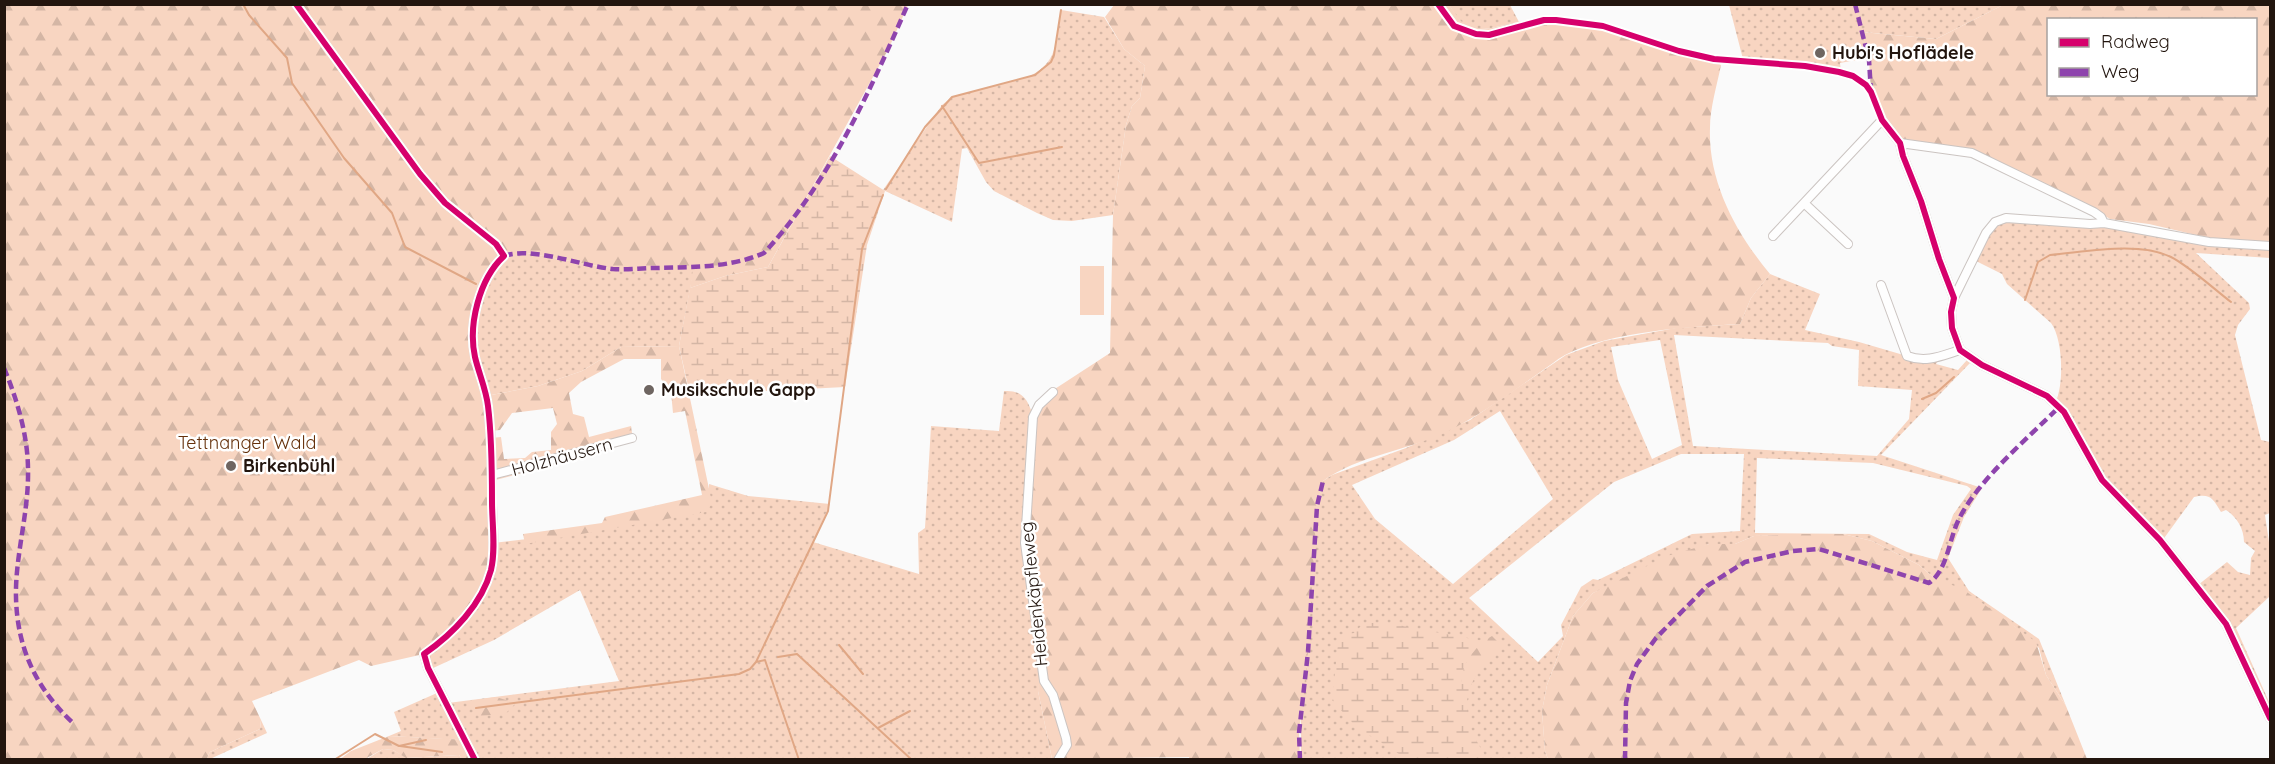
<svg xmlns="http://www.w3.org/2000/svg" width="2275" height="764" viewBox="0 0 2275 764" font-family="Quicksand,sans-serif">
  <defs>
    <pattern id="grass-dots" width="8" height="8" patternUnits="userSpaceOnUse" patternTransform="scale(1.5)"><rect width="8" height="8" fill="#f8d5c1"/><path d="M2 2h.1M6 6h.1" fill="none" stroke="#d4b6a5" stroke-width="1.8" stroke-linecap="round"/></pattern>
    <pattern id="forest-firs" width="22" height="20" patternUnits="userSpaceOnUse" patternTransform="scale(1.5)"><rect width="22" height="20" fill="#f8d5c1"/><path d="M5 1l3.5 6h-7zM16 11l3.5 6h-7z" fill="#d4b6a5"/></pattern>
    <pattern id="wetland-marsh" width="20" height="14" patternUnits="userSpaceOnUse" patternTransform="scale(1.5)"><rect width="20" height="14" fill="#f8d5c1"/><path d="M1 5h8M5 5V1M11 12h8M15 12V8" fill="none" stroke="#d4b6a5"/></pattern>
  </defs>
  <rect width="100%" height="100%" fill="#fafafa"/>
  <path fill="url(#grass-dots)" fill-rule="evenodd" d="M1449,5h61l9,17c-15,2 -36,11 -50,5 -9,-3 -15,-15 -20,-22z
    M1729,5h274l-67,34 -73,-7 5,26 -28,5 1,9 -36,-6 -61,-3z
    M1061,10l43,7 20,32 21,17 -5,32 -8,8 -6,19 -13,90 -41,6 -19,-1 -16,-7 -43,-22 -8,-9 -19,-34 -5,1 -10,73 -69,-32 59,-85 10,-8 73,-19c34,-13 31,-38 36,-68z
    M2007,222l124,7 41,11 98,9v9l-74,-5 53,50 1,6 -12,16 -3,10 26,105 9,2v71l-5,2 5,34v50l-1,-2 -33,31 34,76v8l-39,-86 -33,-41 29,-23 11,10 12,3 1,-17 4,-7 -11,-9c0,-13 -7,-25 -18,-32l-5,2c-8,-13 -10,-19 -27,-15l-32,44 -58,-63 -48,-77c8,-18 7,-62 -5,-78l-44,-39 -5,-10 -26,-13c7,-16 12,-35 31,-39z
    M512,253h15l87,16h80l-15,77 -58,1 -39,24 -44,15 -52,10 -11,-41 3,-54 26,-45z
    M1770,274l50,20 -15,36 54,12 65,19 15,-2 -3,5 22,6 9,-10 3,3 -89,92 101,33 -18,29 -16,41 21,33 70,48 27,67 -20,-31 -7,-27 -24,-21 -82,-50 -14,-12 -47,-24 -29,-7 -89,2 -19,8h-26l-116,49 -20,23 -26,69 -5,26 3,40 3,8 -247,1v-50l16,-204 6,-25 9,-6 74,-27 64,-28 96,-65 38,-14 72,-13 64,-4 11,-26zM1674,335l154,8 4,3 27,4 -1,36 54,4 -3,29 -32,37 -184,-10zM1660,340l22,105 -30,14 -34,-79 -7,-33zM1500,411l53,88 -100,85 -78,-65 -23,-34 102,-45zM1681,454h63l-4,77 -48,3 -94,46 -5,-1 -12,8 -20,38 2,11 -25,26 -69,-64 145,-116zM1757,458l116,5 94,23 4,3 -18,26 -16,45 -30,-8 -38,-18 -114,-1z
    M1004,391c15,-1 22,5 27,19l-4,115 15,138 -4,28 14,68h-573l-31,-56 171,-22 -39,-91 -86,50 -63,29 -7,-15 69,-111 51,-6 165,-37v-16l39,12 82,8 -17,38 106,32 -1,-41 7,-5 6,-102 68,5z
    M437,693l24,47 -72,-4 12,-5 -7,-19z
    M261,720l6,13 -57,26 -4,1 4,-8 50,-23z
    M383,749l10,1 14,8 52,-3 3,4 -97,1z"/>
  <path fill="url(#forest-firs)" fill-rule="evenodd" d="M4,5h904l-19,43 -121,219 -43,9 -35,12 3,-19h-79l-87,-16h-15l-8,3 -15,19 -16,56 13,65 52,-10 44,-15 39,-24 58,-1 33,157 -6,9 -181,32 -2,-10 79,-11 3,-6 97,-22 -17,-84 -12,2 -2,-21 -10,-13v-20h-37l-43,23 -12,11 4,21 11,3 5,20 42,-11 1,7 -43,18 -16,9 -81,21 -1,88 -25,47 -42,38 -53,12 -12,-6 -107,41 9,19 -1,9 -50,23 -4,8 -201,-1zM553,408l4,16 -6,8v18l-19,2 -7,6 -21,1 -3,-22 -10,1v-7l9,-1 12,-17z
    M1114,5h335c6,7 12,20 22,23 18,4 40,-6 59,-8 54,-4 98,15 148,31 14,4 31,4 43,14 -4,20 -11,43 -11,63 -2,54 26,105 60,146l-19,24 -11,26c-51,3 -129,7 -175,31 -9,5 -17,12 -26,18 -30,21 -60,43 -93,59 -39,19 -87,23 -123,49l-6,25 -9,146 -9,81 1,26 -110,1 -1,-3 -137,2 -14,-68 1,-26 -12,-140 4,-115 10,-12 69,-45 3,-138 13,-90 6,-19 8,-8 5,-32 -21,-17 -19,-32z
    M2003,5h267v238l-61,-5 -60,-14 -39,-5 -13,-8 -124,-61 -73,-8 -17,-22 -12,-28 -2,-32 -7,-28 74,7zM2048,20h208v74h-208z
    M1801,534h42l29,7 47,24 14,12 31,13 72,52 10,33 20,31 21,53h-539l-3,-8 -3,-40 5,-26 26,-69 20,-23 74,-37 42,-12h26l19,-8z
    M1492,636l7,7v9l-16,10 -12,23 -10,-2c1,-20 13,-37 31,-47z
    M496,697l20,6 -11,11 -25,2 -7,-8 3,-8z
    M389,736l79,4 11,19h-17l-3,-4 -53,3 -13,-8 -10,-1 -18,10 -26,1 12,-9z"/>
  <path fill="url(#wetland-marsh)" d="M830,156l55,35 -18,54 -22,142 -155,8 -11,-49 11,-58 35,-12 43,-9z
    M1364,623h23l96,18c-12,13 -21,23 -22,42l10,2 -5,19 6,29 15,26h-86l-2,-5 -44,-28 -23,-26 7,-65 15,-2z"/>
  <path fill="#f8d5c1" d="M1080,266h24v49h-24z"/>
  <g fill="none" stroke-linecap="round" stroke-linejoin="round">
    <path stroke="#e0a785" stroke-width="2" d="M243,4l6,11 38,43 5,25 52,75 48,55 13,34 71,37
      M942,106l37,57 83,-16
      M886,189l39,-62 27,-30 83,-22 16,-13 3,-7 7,-45
      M2025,300l13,-38 12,-7c36,-3 88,-14 121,2 18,9 43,32 60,45
      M1922,399l14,-6 18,-16
      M839,645l24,29
      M778,657l19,-3 115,106
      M756,662l9,-2 34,100
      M476,708l263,-34 11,-5 6,-7 72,-151 34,-262 21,-54
      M878,728l32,-17
      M400,746l42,6
      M334,760l41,-26 24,12 27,-6"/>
    <g stroke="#cbc4c1" stroke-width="10">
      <path id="minor" d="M296,4l124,170 25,29 51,41 8,12c-25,23 -36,69 -29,101 4,17 11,32 13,49 4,32 4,64 4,96 0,21 4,47 -1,68 -9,34 -38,64 -67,84l4,14 47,92
        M1900,143l72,10 122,59 7,5 3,6
        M1773,236l31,-33
        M1848,244l-44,-41 78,-83 18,23 3,13 18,45 18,58 15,39
        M2270,246l-61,-4 -105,-19 -14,1 -84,-6 -11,4 -9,11 -32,65 -3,14 1,16 8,22 22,15 65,31 17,16 38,68 58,60 66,84 44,94
        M1881,285l26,71c19,7 34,0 53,-6
        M1053,392l-14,13 -6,12 -8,126 19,138 9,14 13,43 1,7 -9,15
        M492,475l140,-37"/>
    </g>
    <use href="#minor" stroke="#fefefe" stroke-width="8"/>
    <path stroke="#8e44ad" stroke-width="4.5" stroke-dasharray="9 4.5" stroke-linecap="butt" d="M1855,4l14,56 2,32
      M504,256c28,-10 78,10 109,13 14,1 28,-1 42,-1 36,-1 75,0 109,-15 65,-70 106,-162 144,-249
      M4,368c13,31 24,68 24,102 1,42 -13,86 -12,127 1,51 20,91 56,125
      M1300,760l-1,-27 9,-81 9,-146 6,-25
      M1625,760l1,-57 4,-22 7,-17 19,-26 51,-52 38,-24 48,-11 26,-2 110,34c18,-12 20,-43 29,-62 19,-40 69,-82 101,-114"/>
    <g stroke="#fff" stroke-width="10">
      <path id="cycleway" d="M296,4l124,170 25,29 51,41 8,12c-25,23 -36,69 -29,101 4,17 11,32 13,49 4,32 4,64 4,96 0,21 4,47 -1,68 -9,34 -38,64 -67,84l4,14 47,92
        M1438,4l16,22 22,8 13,1 55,-15h12l47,6 76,25 35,8 91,7 34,6 14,4 13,9 5,7 11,28 18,23 3,13 18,45 18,58 15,39 -3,14 1,16 8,22 22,15 65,31 17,16 38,68 58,60 66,84 44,94"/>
    </g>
    <use href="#cycleway" stroke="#d6006c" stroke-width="6"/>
  </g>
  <g fill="#6e6561" stroke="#fff" stroke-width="2">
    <circle cx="1820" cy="53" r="6"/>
    <circle cx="649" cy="390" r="6"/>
    <circle cx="231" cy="466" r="6"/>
  </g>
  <g text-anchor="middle" stroke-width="5" stroke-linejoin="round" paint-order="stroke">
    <g font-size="18" font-weight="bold" fill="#22150e" stroke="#fff" text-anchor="start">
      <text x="1832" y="59">Hubi's Hoflädele</text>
      <text x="661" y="396">Musikschule Gapp</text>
      <text x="243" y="472">Birkenbühl</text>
    </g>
    <g font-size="18" fill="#66310b" stroke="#fff">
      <text x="247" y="449">Tettnanger Wald</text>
    </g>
    <g font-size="18" fill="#22150e" stroke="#fff">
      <text transform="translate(562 457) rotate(-15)" y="6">Holzhäusern</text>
      <text transform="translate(1034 594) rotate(-96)" y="6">Heidenkäpfleweg</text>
    </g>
  </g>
  <rect width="2275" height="764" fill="none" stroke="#22150e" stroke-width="12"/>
  <rect x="2047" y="18" width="210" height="78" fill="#ffffff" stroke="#a7a19f" stroke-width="1.5"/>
  <rect x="2059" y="38" width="30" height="9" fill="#d6006c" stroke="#a7a19f" stroke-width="1.5"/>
  <text x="2101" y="48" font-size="18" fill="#22150e">Radweg</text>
  <rect x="2059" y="68" width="30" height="9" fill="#8e44ad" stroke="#a7a19f" stroke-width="1.5"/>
  <text x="2101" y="78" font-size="18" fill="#22150e">Weg</text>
</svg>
